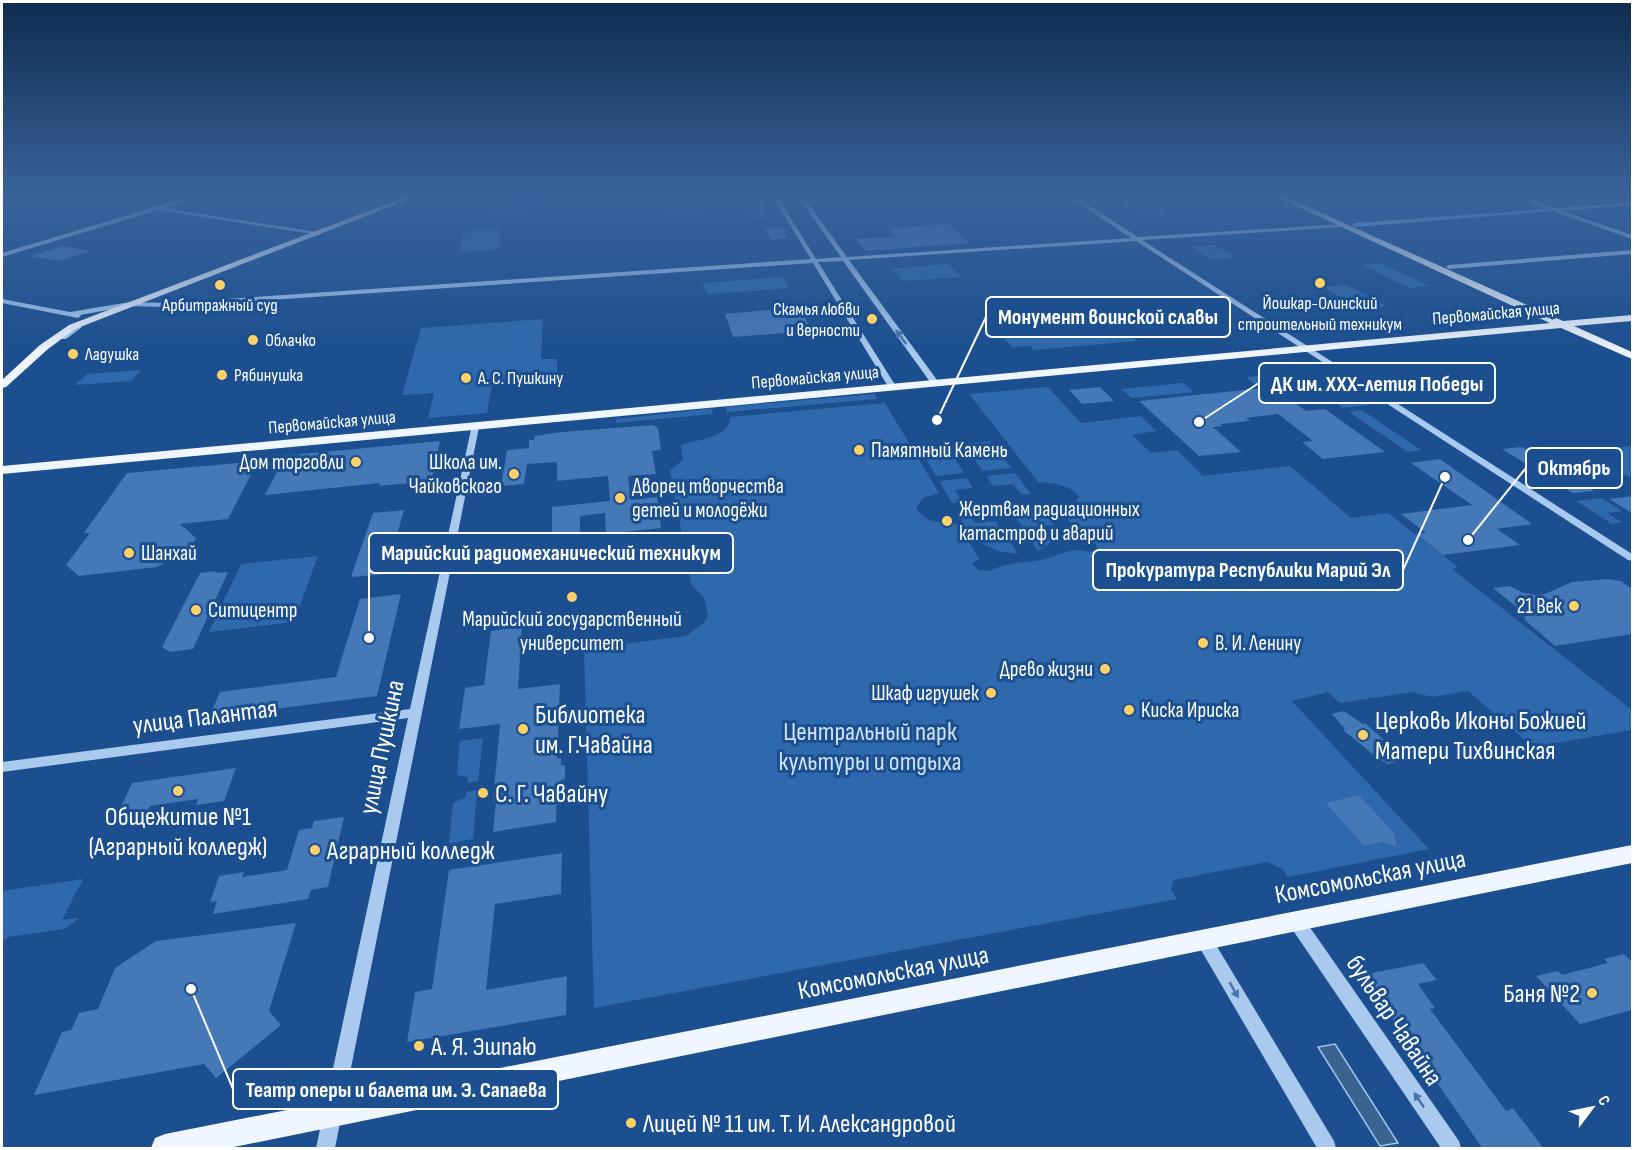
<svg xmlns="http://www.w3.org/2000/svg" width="1634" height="1150" viewBox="0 0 1634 1150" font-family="'Sofia Sans Condensed',sans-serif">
  <rect width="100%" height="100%" fill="#1b4f8f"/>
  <path fill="#2e69ad" d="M531,194l31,2 -48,22 -29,-4z
    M738,194h19l13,25 -20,1z
    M1092,194h37l24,11h17l8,3 -19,1 8,6h6l-2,1c-21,0 -31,1 -50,-11l8,-2 -11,-6 -19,2z
    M704,203l4,11 -43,2 -2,-6 25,-2 -1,-4z
    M481,228l19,2 -1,19 -39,3 3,-19z
    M1214,245l21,12 -24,2 -20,-12z
    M1380,263l49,23 -19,2 -48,-23z
    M948,264l13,13 -59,4 -11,-12z
    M783,277l6,11 -82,6 -4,-11z
    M1347,285l40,21 -25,2 -40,-21z
    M543,319l-2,40h16v17l-59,5 -6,3 -5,29 -59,5 6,-25 -32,2 19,-67z
    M1119,327l18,14 -103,9 -4,-4 -18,1 -10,-11 17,-1 3,2z
    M141,370l-10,11 -56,4 12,-11z
    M1282,374l12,8 -37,4 -11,-9z
    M1183,383l11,9 -62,6 -11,-9z
    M1048,387l33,36 60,-7 15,15 -24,4 19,18 26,-3 26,26 87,-10 61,52 37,-5 70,54 -6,2 180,141v20l-99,17 -65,-56 -36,6 -20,-5 -72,11 -12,-11 -36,9 137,148 -141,28 -6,-8 -15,-7 -93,18 -3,9 6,10 -583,109 -10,-359 102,-13 18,-13 4,-8 -4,-17 -13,-14 -21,-114 13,-10 -2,-15c16,-5 50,-8 49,-28l155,-14 54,90 -16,5 -7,10c9,15 26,15 43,16l20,35 -6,3v3l6,5 11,1c20,-11 37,-7 59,-13 9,-3 16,-7 27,-8 8,-1 14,5 22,-1l-3,-6 -11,-3 -23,-29 13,-5 5,-10c-11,-12 -25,-13 -41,-14l-69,-88z
    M875,394l2,5 -150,13 -1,-5z
    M1353,394l16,11 -26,3 -15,-11z
    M708,409h4l1,5 -97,9v-4z
    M1362,410l59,40 -13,2 -59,-40z
    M990,441l21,27 -28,3 -20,-27z
    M947,446l17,27 -28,3 -16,-27z
    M1632,446v31l-26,-7 -16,-13 1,-6z
    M1015,473l16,21 -9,1 -9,-11 -20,2 -6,-10z
    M967,478l6,10 -18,2 7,12 -10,1 -13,-22z
    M1602,498l20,13 -15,2 15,9 -10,2 -36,-23z
    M1036,502l18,23 -31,3 -7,-10 20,-2 -9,-13z
    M967,510l8,13 20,-2 7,10 -31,4 -15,-24z
    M1057,531l-2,9 -17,11 -11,-16z
    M1007,537l11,17 -20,-3 -22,-10z
    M318,556l-24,66 -85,10 32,-68z
    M483,738l-5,43 -11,2 1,-6 -11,-2 3,-34z
    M477,790l-4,49 -24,4 4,-40 13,-6v-5z
    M83,879l-21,41 17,-2 -15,11 -56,8 -6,5v-51z"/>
  <path fill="#3c6290" stroke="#9cc4f0" stroke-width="1.5" d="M1335,1044l63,99 -18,3 -62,-99z"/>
  <path fill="#4478b7" d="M950,224l19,19 -103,8 -10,-12 40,-2 -8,-9z
    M781,227l7,11 -17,2 -7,-12z
    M62,246l29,5 -32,10 -29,-5z
    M800,307l13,27 -17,1 -1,-3 -62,5 -8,-23z
    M1100,387l14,14 -32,3 -13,-14z
    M1273,387l33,24 19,-2 60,43 -62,7 -21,-17 11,-1 -35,-27 -32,4 4,3 -30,3 3,2 -10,1 28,25 -42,4 -60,-55z
    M653,425l5,3 3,22 -9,1 4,23 -28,2 3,24 26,-3 4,31 -55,6 -1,-21 -25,3v19l-28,3v-31l58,-6 -2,-25 -51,5v-19l-30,2 -3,20 -23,2 6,-36 22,-2v-8h5l1,-4 27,-4z
    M440,441l-9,40 -52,5 1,-3 -115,12 14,-27 -6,1 7,-13z
    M1522,447l72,44 -21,2 -71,-44z
    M1440,459l92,65 -35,5 23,16 -77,10 -27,-21 10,-1 -25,-19 71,-9 -61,-42z
    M258,461l-30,58 -48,5 16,14 -7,12 -32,17 -78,9 -13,-11 24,-32h-6l43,-60z
    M1632,496v17l-23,-14 16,-2z
    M404,510l-18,64 -35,3 22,-64z
    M216,571l-1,2 13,-1 -35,77 -23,3 -8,-5 38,-74z
    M1608,579l13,2 11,8v45l-77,12 -30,-26 -1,-7 -31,-25 16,-2 15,7 12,2 9,-1 27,-12z
    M401,594l-24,102 -168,21 11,-25 116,-15 24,-78z
    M522,627l-4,62 42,-5 -3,75 4,-1v7h4v14l-4,1v9h-4l-1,33 -63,10 3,-31h-3l7,-77 -41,5 6,-41 19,-3 7,-54z
    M1344,711l19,13 2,-1 19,17 -3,1 18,15 1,5 -12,3 -9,-5 -36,-29 2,-1 -13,-15z
    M236,768l-12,33 -28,4 2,-6 -48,7 -5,11 -14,2 3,-6 -17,3 15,-33z
    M1359,795l35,38 3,14 -15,-5 -18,4 -38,-43z
    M344,817l-16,70 -17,3 -3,9 -95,15 4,-13 -7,1 9,-26 25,-4 -2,5 45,-7 12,-40 13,-2 2,-7z
    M562,853l-1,41 -66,10 -9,86 81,-14 -1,39 -159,27 8,-50 17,-3 17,-119z
    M296,923l-27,88 12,14 -65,53 -12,-14 -170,31 28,-63 9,-2 8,-17 19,-4 17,-41 41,-27z
    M1624,954l8,8v48l-52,14 -44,-48 22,-5 4,4 46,-12 -4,-4z
    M1423,963l14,17 -19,4 17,24 -5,1 76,102 7,-3 31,41h-61l-121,-174z"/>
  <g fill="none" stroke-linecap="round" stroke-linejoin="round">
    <path fill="#a9c9ee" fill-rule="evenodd" d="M198,194h8l-43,14 159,25 -3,2 -161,-25 -156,47v-4z
      M771,194h5l40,65 25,-2 -45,-63h5l46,63 284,-19 -66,-44h6l67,43 205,-13 -2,3 -199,13 490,314v7l-4,-1 -492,-319 -287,19 91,124 -4,2h-3l-90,-125 -25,1 79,126 -4,2 -4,-2 -76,-125 -646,44 -37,-1 -50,9 1,1 -3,2 -76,-15v-4l68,13 60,-10 37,1 644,-44z
      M1506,194h8l40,14 78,-5v2l-70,6 70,24v4l-79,-28 -198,16 -3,-2 3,-2 191,-14z
      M1632,250v4l-183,15 -3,-2 3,-2z
      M77,326l5,1 -16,12h-4v-2z
      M472,425h6l1,2 -144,721h-19l92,-430 -406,54v-10l408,-53z
      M1296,914l6,2 157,225 2,7h-20l-151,-222 -2,-5 2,-5z
      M1204,933l6,2 124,206 2,7h-19l-119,-203 -2,-5 2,-5z"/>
    <path fill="#f0f6ff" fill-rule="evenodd" d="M413,194h10l-348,135 -27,20 -42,38 -4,1v-8l38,-35 29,-20z
      M1270,194h9l284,127 69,-6v6l-58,5 58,26v7l-71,-31 -1559,146v-8l1548,-143z
      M1632,845v18l-1403,285h-78l4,-10 10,-4z"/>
  </g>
  <defs><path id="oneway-solid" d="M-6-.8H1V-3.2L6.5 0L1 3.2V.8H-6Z" transform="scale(1.5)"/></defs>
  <g fill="#4674ac">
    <use href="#oneway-solid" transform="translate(901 337) rotate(-126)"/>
    <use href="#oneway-solid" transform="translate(1234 990) rotate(60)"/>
    <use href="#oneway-solid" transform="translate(1419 1100) rotate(-124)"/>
  </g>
  <linearGradient id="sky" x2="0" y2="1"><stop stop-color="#0f2b4f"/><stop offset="0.55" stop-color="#39639b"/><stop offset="1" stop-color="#39639b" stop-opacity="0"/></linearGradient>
  <rect width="1634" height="355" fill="url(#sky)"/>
  <g fill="#ffd166" stroke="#1b4f8f" stroke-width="2">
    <circle cx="1320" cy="283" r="6"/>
    <circle cx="220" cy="285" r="6"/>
    <circle cx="872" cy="319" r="6"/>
    <circle cx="253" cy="340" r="6"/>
    <circle cx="73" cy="354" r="6"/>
    <circle cx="222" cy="375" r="6"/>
    <circle cx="466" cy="378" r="6"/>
    <circle cx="859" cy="450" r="6"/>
    <circle cx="356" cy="462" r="6"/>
    <circle cx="514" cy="474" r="6"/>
    <circle cx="620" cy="498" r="6"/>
    <circle cx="947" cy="521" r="6"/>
    <circle cx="129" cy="553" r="6"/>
    <circle cx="572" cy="597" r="6"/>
    <circle cx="1574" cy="606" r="6"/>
    <circle cx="196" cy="610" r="6"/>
    <circle cx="1203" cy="643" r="6"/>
    <circle cx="1105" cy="669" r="6"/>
    <circle cx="991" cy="693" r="6"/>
    <circle cx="1129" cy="710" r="6"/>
    <circle cx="523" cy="729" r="6"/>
    <circle cx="1363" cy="735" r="6"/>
    <circle cx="178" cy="791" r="6"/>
    <circle cx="483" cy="793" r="6"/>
    <circle cx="315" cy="850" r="6"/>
    <circle cx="1592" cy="993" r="6"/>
    <circle cx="419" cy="1046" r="6"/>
    <circle cx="631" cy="1123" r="6"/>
  </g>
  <g text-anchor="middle" stroke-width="6" stroke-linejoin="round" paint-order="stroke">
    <g font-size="18" fill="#fff" stroke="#1b4f8f" text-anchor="start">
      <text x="1320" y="309" text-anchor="middle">Йошкар-Олинский<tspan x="1320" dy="21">строительный техникум</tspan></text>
      <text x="220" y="311" text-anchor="middle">Арбитражный суд</text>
      <text x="860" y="315" text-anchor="end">Скамья любви<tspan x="860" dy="21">и верности</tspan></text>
      <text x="265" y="346">Облачко</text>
      <text x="85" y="360">Ладушка</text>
      <text x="234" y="381">Рябинушка</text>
      <text x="478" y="384">А. С. Пушкину</text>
    </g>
    <g font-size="18" fill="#fff" stroke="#1b4f8f">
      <text transform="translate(1496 313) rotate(-5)" y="6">Первомайская улица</text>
      <text transform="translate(815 377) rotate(-5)" y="6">Первомайская улица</text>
      <text transform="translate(332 422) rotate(-5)" y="6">Первомайская улица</text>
    </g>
    <g font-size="21" fill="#fff" stroke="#1b4f8f" text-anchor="start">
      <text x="871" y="457">Памятный Камень</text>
      <text x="344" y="469" text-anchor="end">Дом торговли</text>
      <text x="502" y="469" text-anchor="end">Школа им.<tspan x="502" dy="24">Чайковского</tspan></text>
      <text x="632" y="493">Дворец творчества<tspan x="632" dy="24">детей и молодёжи</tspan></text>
      <text x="959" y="516">Жертвам радиационных<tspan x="959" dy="24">катастроф и аварий</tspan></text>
      <text x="141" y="560">Шанхай</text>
      <text x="1562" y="613" text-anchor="end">21 Век</text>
      <text x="208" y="617">Ситицентр</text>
      <text x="572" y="626" text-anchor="middle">Марийский государственный<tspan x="572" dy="24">университет</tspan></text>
      <text x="1215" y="650">В. И. Ленину</text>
      <text x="1093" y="676" text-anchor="end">Древо жизни</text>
      <text x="979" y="700" text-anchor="end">Шкаф игрушек</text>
      <text x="1141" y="717">Киска Ириска</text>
    </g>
    <g font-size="26" fill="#fff" stroke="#1b4f8f" text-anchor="start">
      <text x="535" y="723">Библиотека<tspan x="535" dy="30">им. Г.Чавайна</tspan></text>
      <text x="1375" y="729">Церковь Иконы Божией<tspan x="1375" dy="30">Матери Тихвинская</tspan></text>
      <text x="495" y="802">С. Г. Чавайну</text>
      <text x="178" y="825" text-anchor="middle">Общежитие №1<tspan x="178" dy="30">(Аграрный колледж)</tspan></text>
      <text x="327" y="859">Аграрный колледж</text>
      <text x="1580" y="1002" text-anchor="end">Баня №2</text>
      <text x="431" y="1055">А. Я. Эшпаю</text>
      <text x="643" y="1132">Лицей № 11 им. Т. И. Александровой</text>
    </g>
    <g font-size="26" fill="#fff" stroke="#1b4f8f">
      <text transform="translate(205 716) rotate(-7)" y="9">улица Палантая</text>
      <text transform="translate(381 747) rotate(-78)" y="9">улица Пушкина</text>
      <text transform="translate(1370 876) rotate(-11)" y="9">Комсомольская улица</text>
      <text transform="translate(893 972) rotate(-11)" y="9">Комсомольская улица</text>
      <text transform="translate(1395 1020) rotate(56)" y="9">бульвар Чавайна</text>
    </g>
    <g font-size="26" fill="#cfe3fa" stroke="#1b4f8f">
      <text x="870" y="740">Центральный парк<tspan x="870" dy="30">культуры и отдыха</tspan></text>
    </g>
  </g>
  <path fill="none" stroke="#fff" stroke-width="2" d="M937 420L986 317M1199 422L1259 383M1468 540L1526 468M369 638L369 553M1445 477L1403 570M191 989L233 1089"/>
  <g fill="#fff" stroke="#1b4f8f" stroke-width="2">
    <circle cx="937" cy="420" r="6"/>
    <circle cx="1199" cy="422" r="6"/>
    <circle cx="1468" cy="540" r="6"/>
    <circle cx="369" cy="638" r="6"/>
    <circle cx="1445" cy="477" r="6"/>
    <circle cx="191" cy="989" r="6"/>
  </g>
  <g fill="#1b4f8f" stroke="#fff" stroke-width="2">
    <rect x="986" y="297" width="244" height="40" rx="6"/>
    <rect x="1259" y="363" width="236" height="40" rx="6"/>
    <rect x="1526" y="448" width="96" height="40" rx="6"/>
    <rect x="369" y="533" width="364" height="40" rx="6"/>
    <rect x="1093" y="550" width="310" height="40" rx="6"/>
    <rect x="233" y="1069" width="325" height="40" rx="6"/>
  </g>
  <g font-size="22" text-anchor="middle" font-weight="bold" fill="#fff">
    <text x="1108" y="324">Монумент воинской славы</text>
    <text x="1377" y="391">ДК им. ХХХ-летия Победы</text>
    <text x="1574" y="475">Октябрь</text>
    <text x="551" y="560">Марийский радиомеханический техникум</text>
    <text x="1248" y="577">Прокуратура Республики Марий Эл</text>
    <text x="396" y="1097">Театр оперы и балета им. Э. Сапаева</text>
  </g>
  <rect width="1634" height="1150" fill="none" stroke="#ffffff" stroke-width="6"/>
  <g transform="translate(1592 1108) rotate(58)" stroke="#1b4f8f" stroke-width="4.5" paint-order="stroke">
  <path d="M0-4.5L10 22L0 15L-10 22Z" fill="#ffffff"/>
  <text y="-9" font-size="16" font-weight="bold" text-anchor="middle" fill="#ffffff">С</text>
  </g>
</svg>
